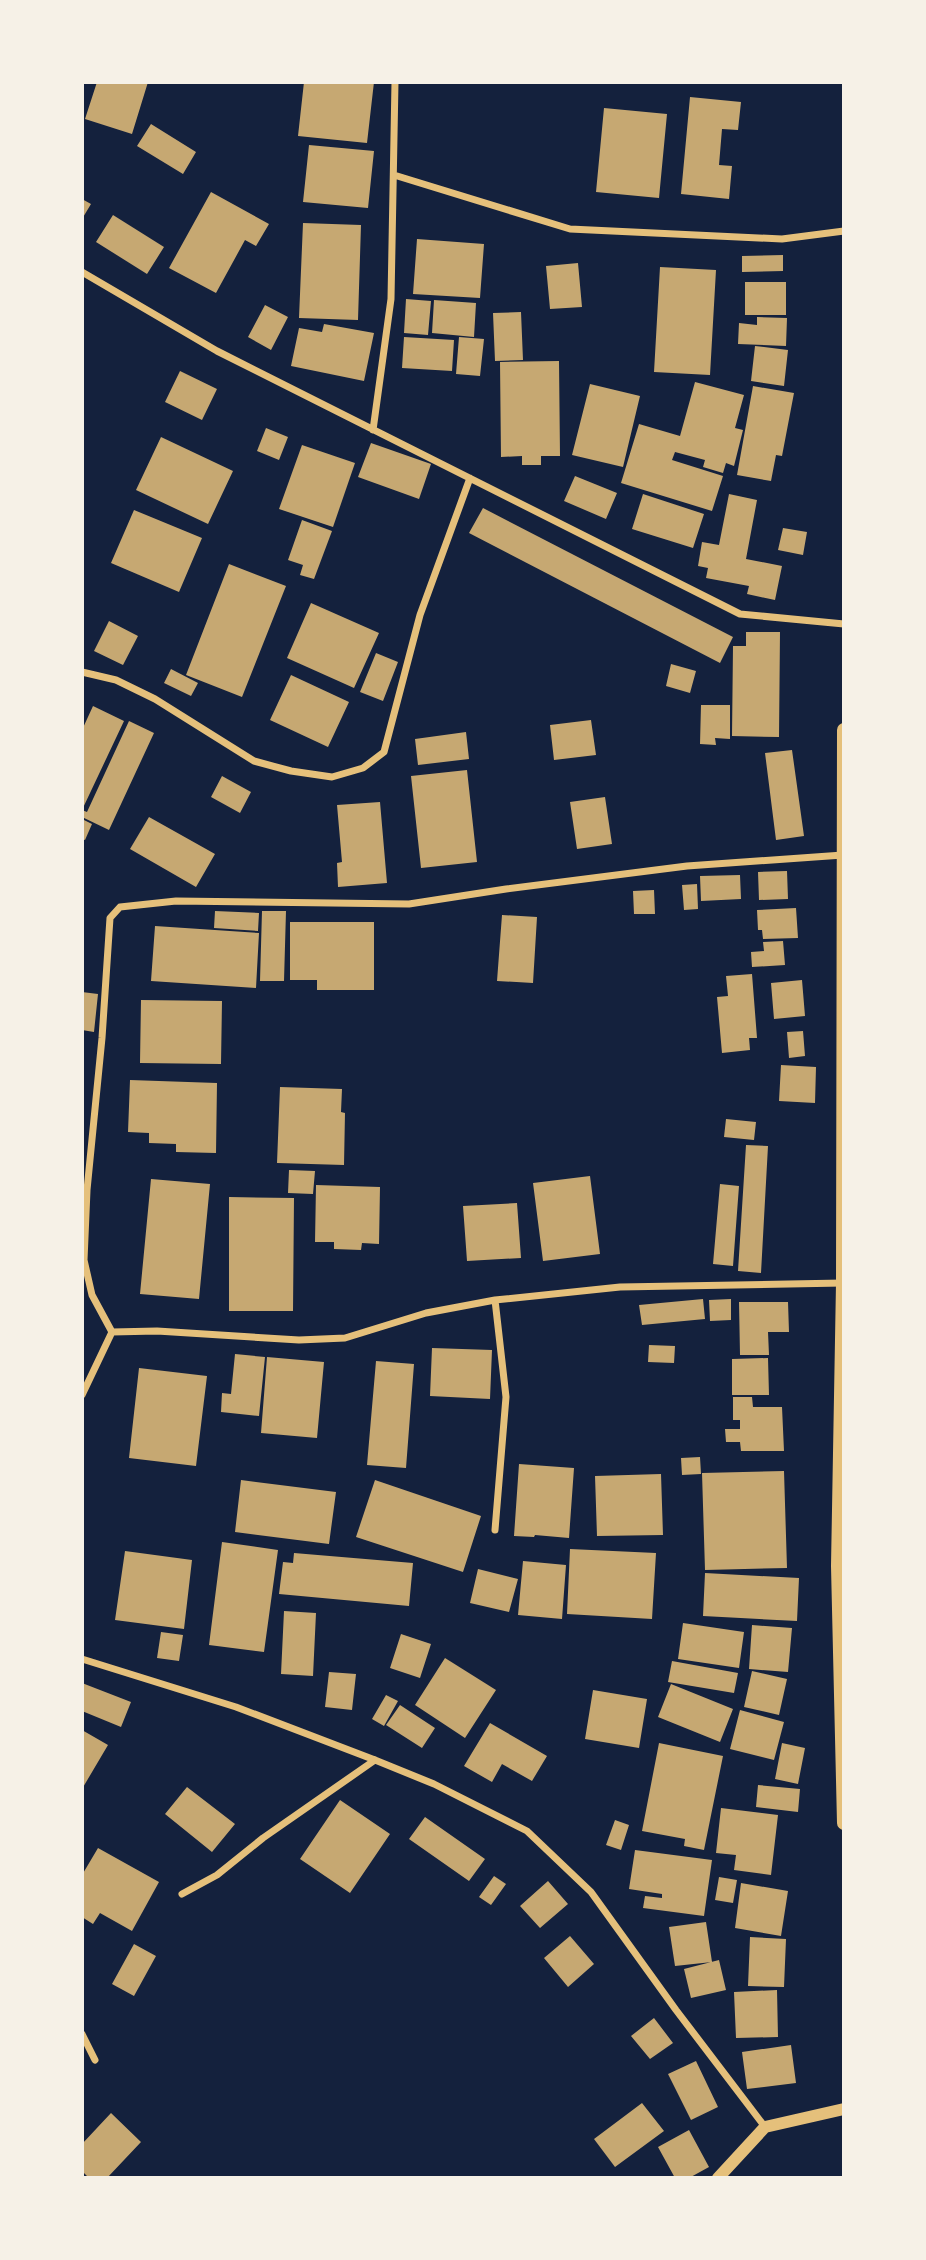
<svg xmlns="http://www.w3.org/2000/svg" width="926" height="2260" viewBox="0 0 926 2260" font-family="Poppins,sans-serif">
  <rect width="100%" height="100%" fill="#14213d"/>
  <path fill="#c6a872" d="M97,82h51l-16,52 -47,-15z
    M304,82h70l-7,61 -69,-7z
    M690,97l51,5 -3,28 -16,-1 -3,36 13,1 -3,33 -48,-5z
    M604,108l63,6 -8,84 -63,-6z
    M151,124l45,28 -13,22 -46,-28z
    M309,145l65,6 -6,57 -65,-6z
    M211,192l58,32 -13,22 -11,-6 -29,53 -47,-25z
    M82,199l9,5 -9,15z
    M113,215l51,32 -17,27 -51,-32z
    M303,223l58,2 -3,95 -59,-2z
    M417,239l67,5 -4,54 -67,-4z
    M783,255v16l-41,1v-16z
    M578,263l4,44 -32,2 -4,-43z
    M660,267l56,3 -6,105 -56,-3z
    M745,282h41v33h-41z
    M406,299l25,2 -3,34 -24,-2z
    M434,300l42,3 -2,34 -42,-4z
    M265,305l23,12 -17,33 -23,-13z
    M521,312l2,48 -28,1 -2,-48z
    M757,317l30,1 -1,28 -48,-2 1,-21 18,2z
    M324,324l50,9 -10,48 -73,-15 8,-38 23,4z
    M404,337l50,3 -2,31 -50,-3z
    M459,337l25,2 -4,37 -24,-2z
    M755,346l33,4 -4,36 -33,-5z
    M559,361l1,95h-19v9h-19v-9l-21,1 -1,-95z
    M180,371l37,18 -15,31 -37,-18z
    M695,382l49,13 -9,33 8,2 -9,36 -8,-3 -3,10 -20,-6 2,-7 -30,-8 -3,8 51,16 -11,35 -91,-28 18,-59 41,12z
    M590,384l50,12 -17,71 -51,-12z
    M753,386l41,7 -12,63 -6,-1 -5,26 -34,-6z
    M266,428l22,9 -9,23 -22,-9z
    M161,437l72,34 -25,53 -72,-34z
    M371,443l60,21 -12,35 -61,-22z
    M302,445l53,18 -22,64 -54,-18z
    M575,476l42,17 -11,26 -42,-18z
    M643,494l61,20 -11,34 -61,-19z
    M729,494l28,6 -11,59 36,7 -7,34 -28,-6 2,-8 -43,-8 2,-10 -10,-2 4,-24 17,3z
    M483,508l250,129 -13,26 -251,-130z
    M134,510l68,28 -23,54 -68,-29z
    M302,520l30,11 -18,48 -14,-4 3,-10 -15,-5z
    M783,528l24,4 -4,23 -25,-5z
    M229,564l57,22 -44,111 -56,-22z
    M311,603l68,30 -25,55 -67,-30z
    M109,621l29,15 -15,29 -29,-14z
    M746,632h34l-1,105 -47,-1 1,-90h13z
    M376,653l22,9 -15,39 -23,-9z
    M671,664l25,7 -6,22 -24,-7z
    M171,669l27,14 -7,13 -27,-13z
    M291,675l58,27 -21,45 -58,-27z
    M701,705h29v34l-15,-1 1,7 -16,-1z
    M93,706l31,15 -42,89v-80z
    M591,720l5,35 -42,5 -4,-35z
    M129,721l25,12 -45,97 -27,-13v-7l5,2z
    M466,732l3,27 -51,6 -3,-26z
    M792,750l12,86 -28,4 -11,-87z
    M467,770l10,92 -56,6 -10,-92z
    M222,776l29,16 -11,21 -29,-16z
    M605,797l7,47 -35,5 -7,-47z
    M380,802l7,81 -49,4 -1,-24 5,-1 -5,-57z
    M149,817l66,37 -19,33 -66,-38z
    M82,819l10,5 -7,16 -3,-1z
    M787,871l1,28 -29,1 -1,-28z
    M740,875l1,24 -40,2 -1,-25z
    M697,884l1,25 -14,1 -2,-25z
    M654,890l1,24h-21l-1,-23z
    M796,908l2,30 -35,1 -1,-9h-4l-1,-20z
    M215,911l44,2 -1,18 -44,-3z
    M262,911h24l-2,70h-24z
    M502,915l35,2 -4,66 -36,-2z
    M290,922h84v68h-57v-10h-27z
    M155,926l104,7 -3,55 -105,-7z
    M783,941l2,24 -33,2 -1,-15 13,-1 -1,-9z
    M752,974l5,64h-8l1,12 -28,3 -5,-56 11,-1 -2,-20z
    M802,980l3,36 -31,3 -3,-36z
    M82,992l16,2 -4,38 -12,-2z
    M141,1000l81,1 -1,63 -81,-1z
    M803,1031l2,25 -16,2 -2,-26z
    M781,1065l35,2 -1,36 -36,-2z
    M130,1080l87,3 -1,70 -40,-1v-8l-27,-1v-10l-21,-1z
    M280,1087l62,2 -1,23 4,1 -1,52 -67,-2z
    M726,1119l30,3 -2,18 -30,-3z
    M746,1145l22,1 -7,127 -23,-2z
    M289,1170l26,1 -2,23 -25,-1z
    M590,1176l10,78 -57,7 -10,-78z
    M151,1179l59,5 -11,115 -59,-5z
    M720,1184l19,2 -6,80 -20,-2z
    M316,1185l64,2 -1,57 -17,-1 -1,7 -27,-1v-7h-19z
    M229,1197l65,1 -1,113h-64z
    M517,1203l4,55 -54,3 -4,-55z
    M703,1299l2,20 -63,6 -3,-20z
    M731,1299v21l-21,1 -1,-21z
    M739,1302h49l1,30h-21l1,23h-29z
    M649,1345l26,1 -1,17 -26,-1z
    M432,1348l60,2 -2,49 -60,-3z
    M235,1354l30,3 -6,59 -38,-4 1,-19 9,1z
    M267,1357l57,5 -7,76 -56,-5z
    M768,1358l1,37h-37v-36z
    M376,1361l38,3 -8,104 -39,-3z
    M139,1368l68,8 -11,90 -67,-8z
    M733,1397h19l1,10h29l2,44h-43l-1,-9h-14l-1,-13h15v-9h-7z
    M700,1457l1,17 -19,1 -1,-17z
    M519,1464l55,4 -5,70 -34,-3 -1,2 -20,-1z
    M784,1471l3,97 -82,2 -3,-97z
    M661,1474l2,61 -66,1 -2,-60z
    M241,1480l95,12 -7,52 -94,-12z
    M375,1480l106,36 -18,56 -107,-35z
    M222,1542l56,8 -14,102 -55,-7z
    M570,1549l86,4 -4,66 -85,-5z
    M125,1551l67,9 -8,69 -69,-9z
    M294,1553l119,10 -4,43 -130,-12 4,-32 10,1z
    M523,1561l43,4 -4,54 -44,-4z
    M478,1569l40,10 -9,33 -39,-9z
    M705,1573l94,5 -2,43 -94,-5z
    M284,1611l32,2 -3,63 -32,-2z
    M683,1623l61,9 -5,36 -61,-9z
    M752,1625l40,3 -4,44 -39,-3z
    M161,1632l22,3 -4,26 -22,-3z
    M401,1634l30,10 -11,34 -30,-10z
    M445,1658l51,32 -31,48 -50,-33z
    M672,1661l66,12 -4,20 -66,-11z
    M752,1671l35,8 -8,36 -35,-8z
    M329,1672l27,2 -4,36 -27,-3z
    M82,1683l49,19 -10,25 -39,-16z
    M671,1684l62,25 -13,33 -62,-25z
    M593,1690l54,9 -8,49 -54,-9z
    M386,1695l12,6 -14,25 -12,-7z
    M400,1705l35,23 -13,20 -36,-23z
    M740,1710l44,12 -10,38 -44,-11z
    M490,1723l57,33 -15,25 -30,-17 -10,18 -28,-16z
    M82,1730l26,15 -26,44z
    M659,1743l64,13 -19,94 -20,-4 1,-7 -43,-8z
    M782,1743l23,5 -7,36 -23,-5z
    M758,1785l42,4 -2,23 -42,-5z
    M187,1787l48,37 -23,28 -47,-38z
    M340,1800l50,34 -40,59 -50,-34z
    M721,1808l57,7 -7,60 -37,-5 2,-15 -20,-2z
    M425,1817l60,42 -16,22 -60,-42z
    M615,1820l14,5 -8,25 -15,-5z
    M98,1848l61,34 -27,49 -32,-18 -7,11 -11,-7v-42z
    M635,1850l77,10 -8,56 -61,-8 2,-12 17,2v-4l-33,-5z
    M494,1876l12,8 -15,21 -12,-8z
    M719,1877l18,3 -4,23 -18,-3z
    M548,1881l20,23 -28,24 -20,-22z
    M741,1883l47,8 -7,45 -46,-8z
    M706,1922l6,40 -37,4 -6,-39z
    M570,1936l24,28 -26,23 -24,-29z
    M750,1937l36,2 -2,48 -36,-1z
    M134,1944l22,12 -22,40 -22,-12z
    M719,1960l7,30 -35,8 -7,-29z
    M777,1990l1,47 -42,1 -2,-46z
    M654,2018l19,25 -23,16 -19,-23z
    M791,2045l5,38 -49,6 -5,-37z
    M696,2061l22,46 -27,13 -23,-46z
    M642,2103l22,28 -49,36 -21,-28z
    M111,2113l30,29 -34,36h-18l-7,-7v-27z
    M689,2130l20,37 -20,11h-14l-17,-31z"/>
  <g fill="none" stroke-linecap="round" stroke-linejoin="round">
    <path stroke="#e5c07b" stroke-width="7" d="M394,175l176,54 212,10 62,-8
      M82,272l135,79 523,263 104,10
      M373,430l18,-131 4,-217
      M82,672l34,8 39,19 99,62 37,10 41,6 31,-9 21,-16 36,-137 50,-137
      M495,1300l11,97 -11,133
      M112,1332l-20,-37 -8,-35 3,-70 15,-152 8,-120 10,-11 56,-6 233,3 97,-15 181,-23 156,-11
      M112,1332l45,-1 142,9 46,-2 81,-25 69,-13 125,-13 223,-4
      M82,1395l30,-63
      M82,1659l154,48 139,53 59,24 93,47 64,61 85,118 89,117
      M182,1894l35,-19 46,-37 112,-78
      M82,2034l13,26"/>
    <path stroke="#e5c07b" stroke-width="12" d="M718,2178l47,-51 79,-18"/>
    <path stroke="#e5c07b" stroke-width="14" d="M844,730l-1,553 -5,283 6,257"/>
  </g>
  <rect width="926" height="2260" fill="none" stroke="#f6f1e7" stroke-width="168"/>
</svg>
